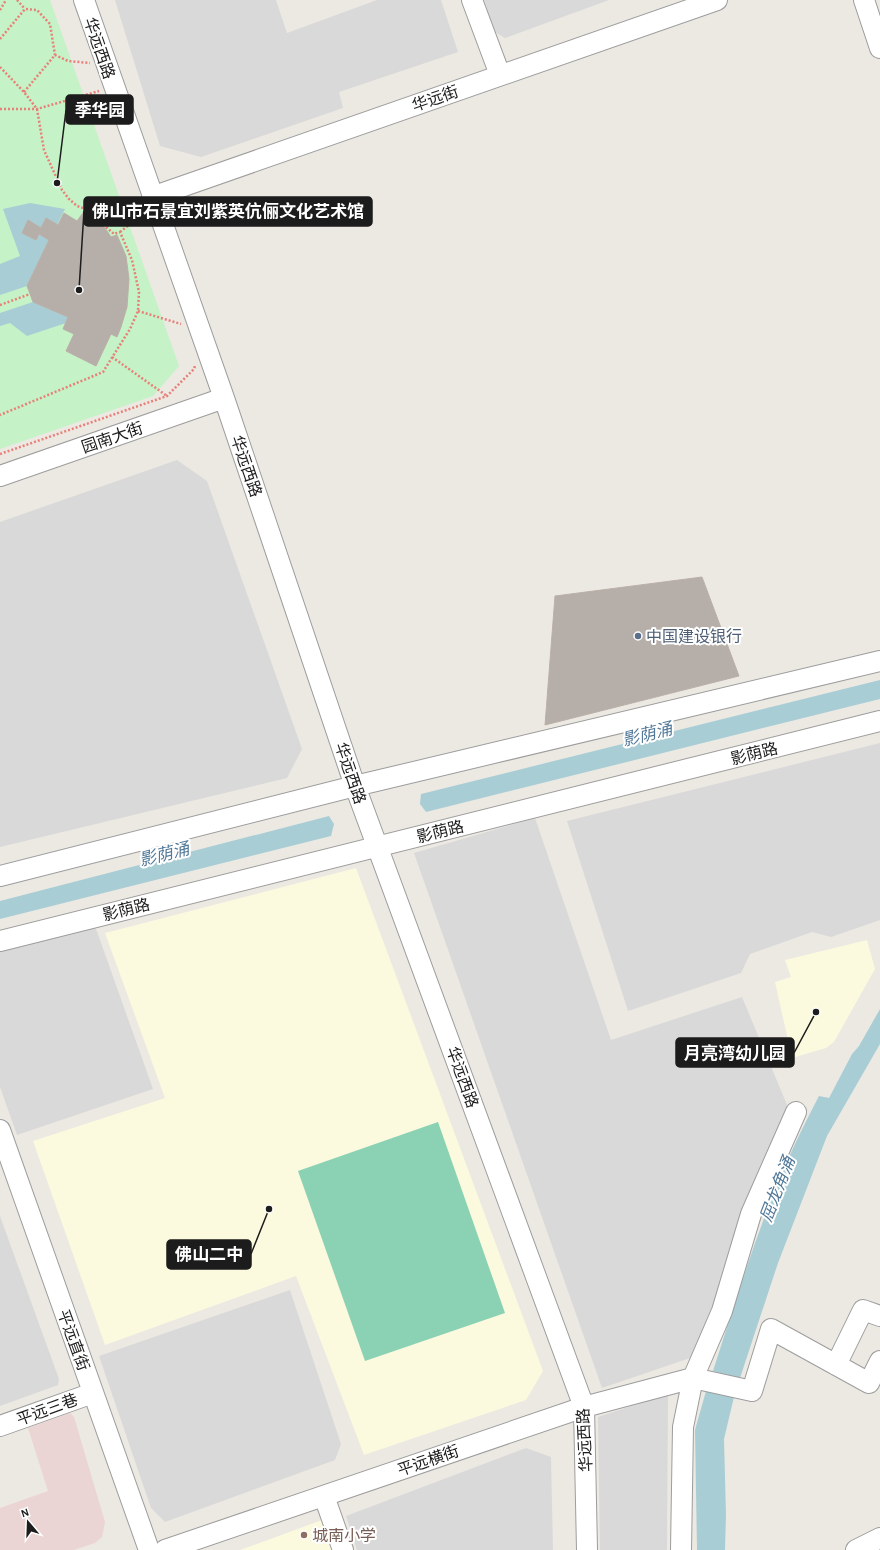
<svg xmlns="http://www.w3.org/2000/svg" width="880" height="1550" viewBox="0 0 880 1550" font-family="'Alegreya Sans','Noto Sans SC',sans-serif">
  <rect width="100%" height="100%" fill="#ece9e3"/>
  <path fill="#dad9d9" d="M115,0h161l11,33 90,-33h64l17,52 -119,40 4,16 -142,49 -41,-11z
    M484,0h125l-104,38 -10,-6z
    M177,460l30,21 95,268 -15,29 -287,69v-325z
    M880,743v177l-49,17 -19,-5 -62,22 -9,19 -113,38 -61,-190z
    M535,818l76,222 131,-43 48,115 -97,245 -91,31 -188,-535z
    M95,926l58,163 -136,46 -17,-48v-137z
    M0,1216l59,163 -1,6 -58,21z
    M290,1290l51,154 -6,16 -170,62 -14,-14 -52,-152z
    M668,1394l-1,156h-67l-2,-133z
    M526,1448l25,9 2,93h-196l-11,-34z"/>
  <path fill="#ebd4d4" d="M70,1413l4,4 31,105 -3,15 -7,6 -21,7h-74v-42l48,-17 -20,-63z"/>
  <path fill="#fbf9de" d="M356,868l187,503 -17,29 -162,55 -68,-179 -191,69 -72,-204 132,-43 -60,-165z
    M867,940l8,29 -41,73 -8,6 -34,10 -17,-76 16,-5 -6,-17z
    M322,1520l10,30h-92z"/>
  <path fill="#c5f2c6" d="M0,0h50l129,366 -26,30 -153,53z"/>
  <path fill="#8ad2b3" d="M438,1122l67,191 -140,48 -67,-190z"/>
  <path fill="#a9cdd5" d="M30,203l35,6 -38,77 -27,9v-31l20,-8 -17,-47z
    M33,302l35,15 -2,6 -39,13 -17,-13 -10,3v-13z
    M880,680v19l-454,113 -6,-8 1,-10z
    M329,816l5,8 -3,12 -331,83v-18z
    M880,1009v35l-53,92 -49,127 -38,115 -27,-7c19,-59 37,-118 60,-176 13,-34 29,-66 46,-99l10,2 23,-44 7,-8z
    M706,1391l28,6 -10,42 2,76 -1,35h-28l-2,-120z"/>
  <path fill="#b5aea9" stroke="#bcb0a8" d="M85,210l20,18 6,9 6,-2 9,21 3,23 -2,28 -6,20 -4,10 -6,-3 -15,32 -30,-15 8,-17 -11,-5 5,-12 -35,-15 -6,-16 22,-46 -10,-6 -3,6 -14,-7 6,-13 13,8 5,-10 12,7 6,-12 13,8z
    M702,577l37,99 -194,49 10,-129z"/>
  <g fill="none" stroke-linecap="round" stroke-linejoin="round">
    <g stroke="#9d9d9d" stroke-width="22">
      <path id="minor" d="M84,0l140,398 131,388 229,621 3,143
        M472,0l28,75
        M864,0l16,48
        M152,197l565,-197
        M0,476l224,-78
        M0,876l355,-90 525,-125
        M0,941l880,-220
        M0,1130l149,420
        M836,1365l27,-55 17,6
        M0,1426l93,-33
        M324,1496l19,54
        M165,1550l419,-143 109,-29 59,13 19,-62 98,54 11,-22
        M681,1550l2,-123 10,-49 29,-67 29,-97 45,-102
        M856,1550l24,-12"/>
    </g>
    <path stroke="#e87f78" stroke-width="2.5" stroke-dasharray="2 2" stroke-linecap="butt" d="M17,0l8,9
      M0,10l6,-10
      M0,39l25,-30 12,1 13,14 5,31
      M0,67l24,25 13,17 7,41 18,40 7,9 8,7 9,3 28,25 6,-2 12,28 7,32 -1,19 -8,18 -27,43 -103,43
      M24,92l31,-37 13,6 22,2
      M0,109h37l62,-18
      M120,232l23,-18
      M0,305l30,-11
      M138,311l43,13
      M112,357l55,39
      M0,454l167,-58 27,-27 1,-3"/>
    <use href="#minor" stroke="#fff" stroke-width="20"/>
  </g>
  <circle fill="#5c6f8a" stroke="#fff" stroke-width="1.5" cx="638" cy="636" r="4"/>
  <circle fill="#8d6e63" stroke="#fff" stroke-width="1.5" cx="304" cy="1535" r="4"/>
  <g text-anchor="middle" stroke-width="4" stroke-linejoin="round" paint-order="stroke">
    <g font-size="16" fill="#1c1c1c" stroke="#fff">
      <text transform="translate(100 48) rotate(71)" y="6">华远西路</text>
      <text transform="translate(435 98) rotate(-19)" y="6">华远街</text>
      <text transform="translate(112 437) rotate(-19)" y="6">园南大街</text>
      <text transform="translate(247 466) rotate(71)" y="6">华远西路</text>
      <text transform="translate(754 753) rotate(-14)" y="6">影荫路</text>
      <text transform="translate(351 773) rotate(71)" y="6">华远西路</text>
      <text transform="translate(440 831) rotate(-14)" y="6">影荫路</text>
      <text transform="translate(126 909) rotate(-14)" y="6">影荫路</text>
      <text transform="translate(463 1077) rotate(70)" y="6">华远西路</text>
      <text transform="translate(74 1340) rotate(70)" y="6">平远直街</text>
      <text transform="translate(47 1409) rotate(-20)" y="6">平远三巷</text>
      <text transform="translate(584 1440) rotate(-93)" y="6">华远西路</text>
      <text transform="translate(428 1460) rotate(-19)" y="6">平远横街</text>
    </g>
    <g font-size="16" fill="#4e5e75" stroke="#fff" text-anchor="start">
      <text x="646" y="642">中国建设银行</text>
    </g>
    <g font-size="16" fill="#785e54" stroke="#fff" text-anchor="start">
      <text x="312" y="1541">城南小学</text>
    </g>
    <g font-size="17" font-style="italic" fill="#527999" stroke="#fff">
      <text transform="translate(647 734) rotate(-14)" y="6">影荫涌</text>
      <text transform="translate(164 854) rotate(-14)" y="6">影荫涌</text>
      <text transform="translate(777 1189) rotate(-69)" y="6">屈龙角涌</text>
    </g>
  </g>
  <path fill="none" stroke="#1c1c1c" stroke-width="1.5" d="M57 183L66 110M79 290L84 211M816 1012L794 1053M269 1209L251 1254"/>
  <g fill="#1c1c1c" stroke="#fff" stroke-width="1.5">
    <circle cx="57" cy="183" r="4"/>
    <circle cx="79" cy="290" r="4"/>
    <circle cx="816" cy="1012" r="4"/>
    <circle cx="269" cy="1209" r="4"/>
  </g>
  <g fill="#1c1c1c" stroke="#1c1c1c" stroke-width="1.5">
    <rect x="66" y="95" width="67" height="29" rx="4"/>
    <rect x="84" y="197" width="288" height="29" rx="4"/>
    <rect x="676" y="1038" width="118" height="29" rx="4"/>
    <rect x="167" y="1240" width="84" height="29" rx="4"/>
  </g>
  <g font-size="17" text-anchor="middle" font-weight="bold" fill="#fff">
    <text x="100" y="116">季华园</text>
    <text x="228" y="217">佛山市石景宜刘紫英伉俪文化艺术馆</text>
    <text x="735" y="1059">月亮湾幼儿园</text>
    <text x="209" y="1260">佛山二中</text>
  </g>
  <g transform="translate(28 1522) rotate(341)" stroke="#ffffff" stroke-width="3" paint-order="stroke">
  <path d="M0-3L7 15L0 10L-7 15Z" fill="#1c1c1c"/>
  <text y="-6" font-size="11" font-weight="bold" text-anchor="middle" fill="#1c1c1c">N</text>
  </g>
</svg>
